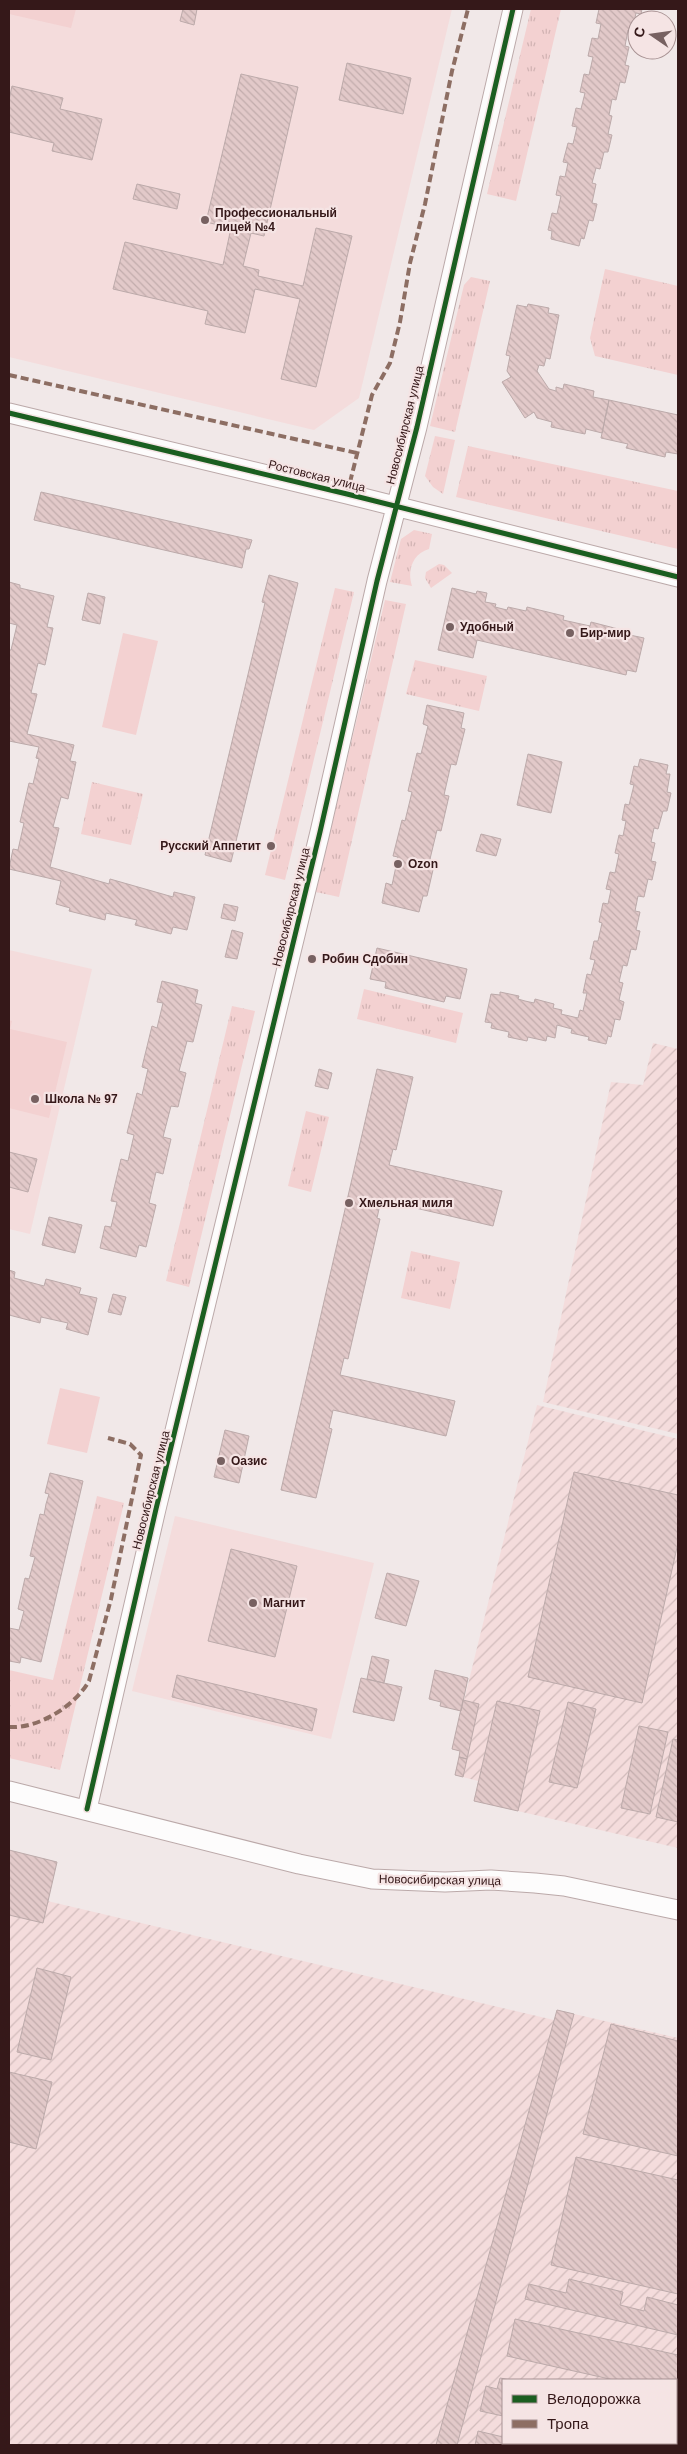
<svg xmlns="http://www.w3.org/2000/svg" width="687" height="2454" viewBox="0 0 687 2454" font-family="Arial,sans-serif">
  <defs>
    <pattern id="industrial-furrows" width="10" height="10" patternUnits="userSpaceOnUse" patternTransform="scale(1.25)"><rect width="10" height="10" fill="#f4dcdc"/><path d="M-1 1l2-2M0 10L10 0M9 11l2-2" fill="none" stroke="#d2bcbc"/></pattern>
    <pattern id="grass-tufts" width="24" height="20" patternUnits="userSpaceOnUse" patternTransform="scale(1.25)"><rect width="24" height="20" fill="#f3d1d1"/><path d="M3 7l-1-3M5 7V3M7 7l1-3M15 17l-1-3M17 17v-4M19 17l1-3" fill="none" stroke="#d1b3b3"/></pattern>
    <pattern id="building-back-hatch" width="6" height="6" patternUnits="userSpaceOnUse" patternTransform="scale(1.25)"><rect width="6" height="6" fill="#e2c9c9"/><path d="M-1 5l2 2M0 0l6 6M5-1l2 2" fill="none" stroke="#c2acac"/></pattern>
  </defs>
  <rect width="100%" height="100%" fill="#f1e8e8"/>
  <path fill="#f4dcdc" d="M9,9h443l-93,389 -45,32 -305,-73z
    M9,950l83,19 -62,265 -21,-5z
    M175,1516l199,47 -43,176 -199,-48z"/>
  <path fill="url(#industrial-furrows)" fill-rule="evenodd" d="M653,1043l25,6v385l-135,-32 68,-320 32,3z
    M537,1405l141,34v409l-204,-47 4,-20 -23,-6 5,-24 -8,-2z
    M9,1892l545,128 3,-10 121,28v407h-669zM503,2380h173v63h-173z"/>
  <path fill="url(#grass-tufts)" d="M531,9h30l-45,192 -29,-7z
    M605,269l73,17v89l-83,-19 -5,-18z
    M471,277l19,4 -35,151 -25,-6 34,-141z
    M435,436l20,4 -12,54 -10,-7 -8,-11z
    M468,446l210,45v58l-222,-52z
    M414,530l18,4 -3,15c-17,5 -22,22 -17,37l-22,-4 11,-43z
    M439,564l5,1 8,8 -21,15 -6,-10 1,-6z
    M335,588l19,4 -69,288 -20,-5z
    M385,600l21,4 -67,293 -23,-5z
    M415,660l72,16 -8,35 -73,-17z
    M92,782l51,12 -12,51 -50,-11z
    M364,989l99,24 -7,30 -99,-24z
    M232,1006l23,5 -66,276 -23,-6z
    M306,1111l23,6 -18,75 -23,-6z
    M411,1251l49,11 -10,47 -49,-11z
    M97,1496l27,7 -64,267 -51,-12v-88l44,10z"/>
  <path fill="#f3d1d1" d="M9,9h67l-5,19 -62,-14z
    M123,633l35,8 -22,94 -34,-8z
    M9,1020l3,1 -2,8 57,13 -18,76 -40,-10z
    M60,1388l40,9 -13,56 -40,-9z"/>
  <path fill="url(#building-back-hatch)" stroke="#bcaaaa" d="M183,9h14l-3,16 -14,-4z
    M599,9h43l-1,5 -5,-1 -4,18 -4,-1 -3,16 4,1 -4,18 4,1 -4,17 -5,-1 -4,18 -4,-1 -3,16 3,1 -4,18 4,1 -4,17h-4l-4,17 -4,-1 -4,15 4,1 -4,19 5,1 -4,17 -4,-1 -5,19 -3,-1 -2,8 -28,-7 1,-8 -4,-1 4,-17 5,1 4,-18 -5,-1 4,-19 5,1 3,-14 -5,-1 5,-19 5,1 4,-17 -5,-1 4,-18 5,1 4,-16 -5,-1 4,-18 5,1 4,-18 -5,-1 4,-18 6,1 3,-15 -5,-1z
    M347,63l64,15 -8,36 -64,-14z
    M241,74l57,13 -34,149 -13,-3 -8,33 16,4 -1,6 45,10 13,-58 36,8 -36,151 -35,-8 19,-80 -45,-10 -10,44 -40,-9 3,-13 -95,-22 12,-47 98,23 8,-37 -25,-6z
    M12,86l51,12 -3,11 42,10 -10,41 -40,-9 2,-8 -45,-11v-32z
    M137,184l43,10 -3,15 -44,-10z
    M528,304l21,4 -1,5 11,2 -9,44 -4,-1 -2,8 -5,-1 -2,6 12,18 7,2v-4l7,2 1,-5 30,7 -1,6 16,3 -7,33 -16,-4 -1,5 -34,-7 1,-5 -15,-4 -3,-6 -9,6 -23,-36 9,-5 -4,-6 3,-15 -4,-1 11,-50 10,2z
    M609,400l69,15v39l-12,-2 -1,5 -39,-9 2,-4 -27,-6z
    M41,492l211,48 -3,9h-3l-4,19 -208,-48z
    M269,575l29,8 -67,279 -26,-7 60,-252 -3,-1z
    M9,582l11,3v3l34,8 -7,31 6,1 -8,37 -7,-2 -7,30 6,1 -10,40 47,11 -4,16 6,1 -8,37 -7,-2 -8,30 6,1 -9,39 59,17 1,-5 63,18 1,-5 21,5 -8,33 -14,-3 -2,7 -36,-9 2,-5 -31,-7 -1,7 -36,-9 1,-3 -14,-4 5,-23 -52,-12 4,-20 5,1 6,-27 -4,-1 9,-39 4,1 6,-25 -3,-1 3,-11 -30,-6v-91h2l6,-25 -8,-2z
    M452,588l24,6 1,-3 10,2 -2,9 11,2 -1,3 12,3 1,-3 18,4 1,-4 37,9 -1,4 27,6 1,-4 35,9 -1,3 19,4 -8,34 -9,-2 -1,5 -149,-35 -4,18 -35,-8z
    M88,593l17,4 -5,27 -18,-4z
    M427,705l37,8 -3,15 4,1 -9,36 -5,-1 -7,31 5,1 -8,35 -4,-1 -7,29 5,2 -8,35h-4l-4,16 -37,-9 4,-20 6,2 6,-28 -5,-1 9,-36 3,1 7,-29 -4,-1 9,-38 4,1 7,-28 -5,-2z
    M528,754l34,8 -11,51 -34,-8z
    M640,759l28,6 -2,9h4l-3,18 4,1 -4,18h-4l-5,18 -4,-1 -3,14 4,1 -4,18 5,1 -4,18 -4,-1 -4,18 -6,-1 -3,15 5,1 -4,18 4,1 -4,19 -5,-1 -4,17 -4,-1 -4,17 4,1 -4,17 5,2 -4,18 -5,-1 -4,18 -3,-1 -2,8 -18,-4 1,-3 -18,-4 1,-4 -15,-4 -2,13 -8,-2 -1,5 -18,-4 -1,4 -19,-4 1,-5 -18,-4 1,-5 -7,-1 6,-28 9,1v-3l19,4 -1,3 7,2 9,2 1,-4 19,5 -1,4 9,2 -1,4 17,4 2,-8 3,1 4,-18h-4l4,-19 4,1 4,-15 -5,-1 4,-18h4l4,-18 -3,-1 4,-19 5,1 3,-14 -5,-1 4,-17 5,1 4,-19 -4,-1 4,-18 4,1 3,-15 -4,-1 3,-16 4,1 5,-20 -4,-1 4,-18 4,1z
    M481,834l20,5 -5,17 -20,-5z
    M224,904l14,3 -3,14 -14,-3z
    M232,930l11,3 -6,26 -12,-2z
    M377,948l90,21 -7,30 -14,-3 -2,6 -59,-14 1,-6 -16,-3z
    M162,981l36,9 -3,13 7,2 -9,37 -6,-1 -8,30 7,2 -8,34 -7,-1 -8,31 8,2 -8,35 -7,-2 -7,31 7,2 -10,42 -7,-2 -3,12 -36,-9 5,-22 6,1 6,-25 -6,-1 10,-42 7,2 6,-26 -7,-2 10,-40 5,2 6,-26 -6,-2 10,-41 5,2 6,-25 -6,-1z
    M319,1069l13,4 -4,16 -13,-3z
    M377,1069l36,8 -17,73 -3,-1 -4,16 113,26 -9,35 -112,-26 -4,18 3,1 -32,140 -4,-1 -4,17 115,26 -9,35 -113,-26 -4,18 3,1 -16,69 -35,-8z
    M9,1152l28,7 -9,33 -19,-5z
    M49,1217l33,8 -7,28 -33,-8z
    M9,1270l6,2 -1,6 30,8 2,-7 35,9 -2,6 18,4 -9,37 -22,-6 2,-6 -27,-6 -1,6 -31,-8z
    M113,1294l13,3 -5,18 -13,-3z
    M225,1430l24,6 -10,47 -25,-6z
    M574,1472l104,23v48l-36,160 -114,-26z
    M50,1473l33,8 -42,181 -20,-5 -1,6 -11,-2v-33l10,2 5,-19 -6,-2 7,-31 4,1 6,-22 -5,-1 10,-42 4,1 2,-11 3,-10 -4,-1z
    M231,1549l66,17 -22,91 -67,-16z
    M387,1573l32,8 -13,45 -31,-8z
    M372,1656l17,4 -5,23 -17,-4z
    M435,1670l33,8 -7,33 -21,-5 1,-4 -12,-3z
    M177,1675l140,34 -5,22 -140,-34z
    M361,1678l41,9 -8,34 -41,-9z
    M463,1700l16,4 -12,55 -8,-2 1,-6 -8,-2z
    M497,1701l43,10 -22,100 -44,-10z
    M568,1702l28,7 -19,79 -28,-6z
    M639,1726l29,6 -18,82 -29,-6z
    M673,1739l5,1v82l-22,-5z
    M459,1757l8,2 -4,18 -8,-2z
    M9,1850l48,12 -14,61 -34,-8z
    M37,1968l34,9 -20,83 -34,-8z
    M557,2010l17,4 -117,431h-21z
    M611,2024l67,17v115l-95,-22z
    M9,2072l43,10 -16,67 -27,-7z
    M576,2157l102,23v114l-127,-29z
    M569,2279l54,13 -3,13 24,6 3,-14 31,8v30l-153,-36 4,-15 37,9z
    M515,2319l163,36v40l-2,-1v-14h-62l-107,-24z
    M500,2378l11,2h-8v36l-23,-5 6,-25 11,3z
    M676,2418h2v27h-47l-11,-2h56z
    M478,2431l25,6v6h25l11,2h-64z"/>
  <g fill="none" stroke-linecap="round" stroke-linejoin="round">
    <g stroke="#bba9a9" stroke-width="21">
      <path id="minor" d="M9,413l338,81 331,83
        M9,1791l290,73 73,15 73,3 46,-2 44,3 29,3 114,24
        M87,1809l69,-300 164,-677 57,-251 40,-154 96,-418"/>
    </g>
    <use href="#minor" stroke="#fdfcfc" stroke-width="19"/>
    <path stroke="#8d6e63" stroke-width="4" stroke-dasharray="8 4" stroke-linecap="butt" d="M9,375l348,78
      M347,494l25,-99 18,-32 10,-41 10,-59 15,-59 27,-133 16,-62
      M9,1727c29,2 66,-21 80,-46l22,-82 30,-144 -11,-11 -22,-6"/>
    <g stroke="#f5e4e4" stroke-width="8">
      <path id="cycleway" d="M9,413l338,81 331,83
        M87,1809l69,-300 164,-677 57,-251 40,-154 96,-418"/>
    </g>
    <use href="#cycleway" stroke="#1b5e20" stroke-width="5"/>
  </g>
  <g fill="#776161" stroke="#f5e4e4" stroke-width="2">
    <circle cx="205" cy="220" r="5"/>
    <circle cx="450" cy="627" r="5"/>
    <circle cx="570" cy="633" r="5"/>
    <circle cx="271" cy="846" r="5"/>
    <circle cx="398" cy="864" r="5"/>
    <circle cx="312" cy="959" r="5"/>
    <circle cx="35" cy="1099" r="5"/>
    <circle cx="349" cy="1203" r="5"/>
    <circle cx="221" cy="1461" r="5"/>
    <circle cx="253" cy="1603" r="5"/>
  </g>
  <g text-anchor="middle" stroke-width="4.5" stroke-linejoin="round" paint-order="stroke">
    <g font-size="12" font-weight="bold" fill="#351819" stroke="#f5e4e4" text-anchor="start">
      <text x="215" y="217">Профессиональный<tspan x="215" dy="14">лицей №4</tspan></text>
      <text x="460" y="631">Удобный</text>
      <text x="580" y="637">Бир-мир</text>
      <text x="261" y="850" text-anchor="end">Русский Аппетит</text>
      <text x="408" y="868">Ozon</text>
      <text x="322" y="963">Робин Сдобин</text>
      <text x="45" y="1103">Школа № 97</text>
      <text x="359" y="1207">Хмельная миля</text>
      <text x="231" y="1465">Оазис</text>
      <text x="263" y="1607">Магнит</text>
    </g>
    <g font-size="12" fill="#351819" stroke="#f5e4e4">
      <text transform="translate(405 425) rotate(-76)" y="4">Новосибирская улица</text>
      <text transform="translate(317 476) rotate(14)" y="4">Ростовская улица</text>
      <text transform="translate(291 907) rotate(-76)" y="4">Новосибирская улица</text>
      <text transform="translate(151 1490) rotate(-76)" y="4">Новосибирская улица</text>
      <text transform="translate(440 1880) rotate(1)" y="4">Новосибирская улица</text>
    </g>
  </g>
  <rect width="687" height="2454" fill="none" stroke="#351819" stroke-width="20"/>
  <rect x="502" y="2379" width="175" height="65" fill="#f5e4e4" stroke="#a89293"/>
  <rect x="512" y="2395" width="25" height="8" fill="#1b5e20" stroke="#a89293"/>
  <text x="547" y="2404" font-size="15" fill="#351819">Велодорожка</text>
  <rect x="512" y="2420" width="25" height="8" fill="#8d6e63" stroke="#a89293"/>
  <text x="547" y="2429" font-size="15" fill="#351819">Тропа</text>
  <g transform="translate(652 35) rotate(283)"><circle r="24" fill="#f5e4e4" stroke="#a89293"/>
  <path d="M0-4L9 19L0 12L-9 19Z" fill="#776161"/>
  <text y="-8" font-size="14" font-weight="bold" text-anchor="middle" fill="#351819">С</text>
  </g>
</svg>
